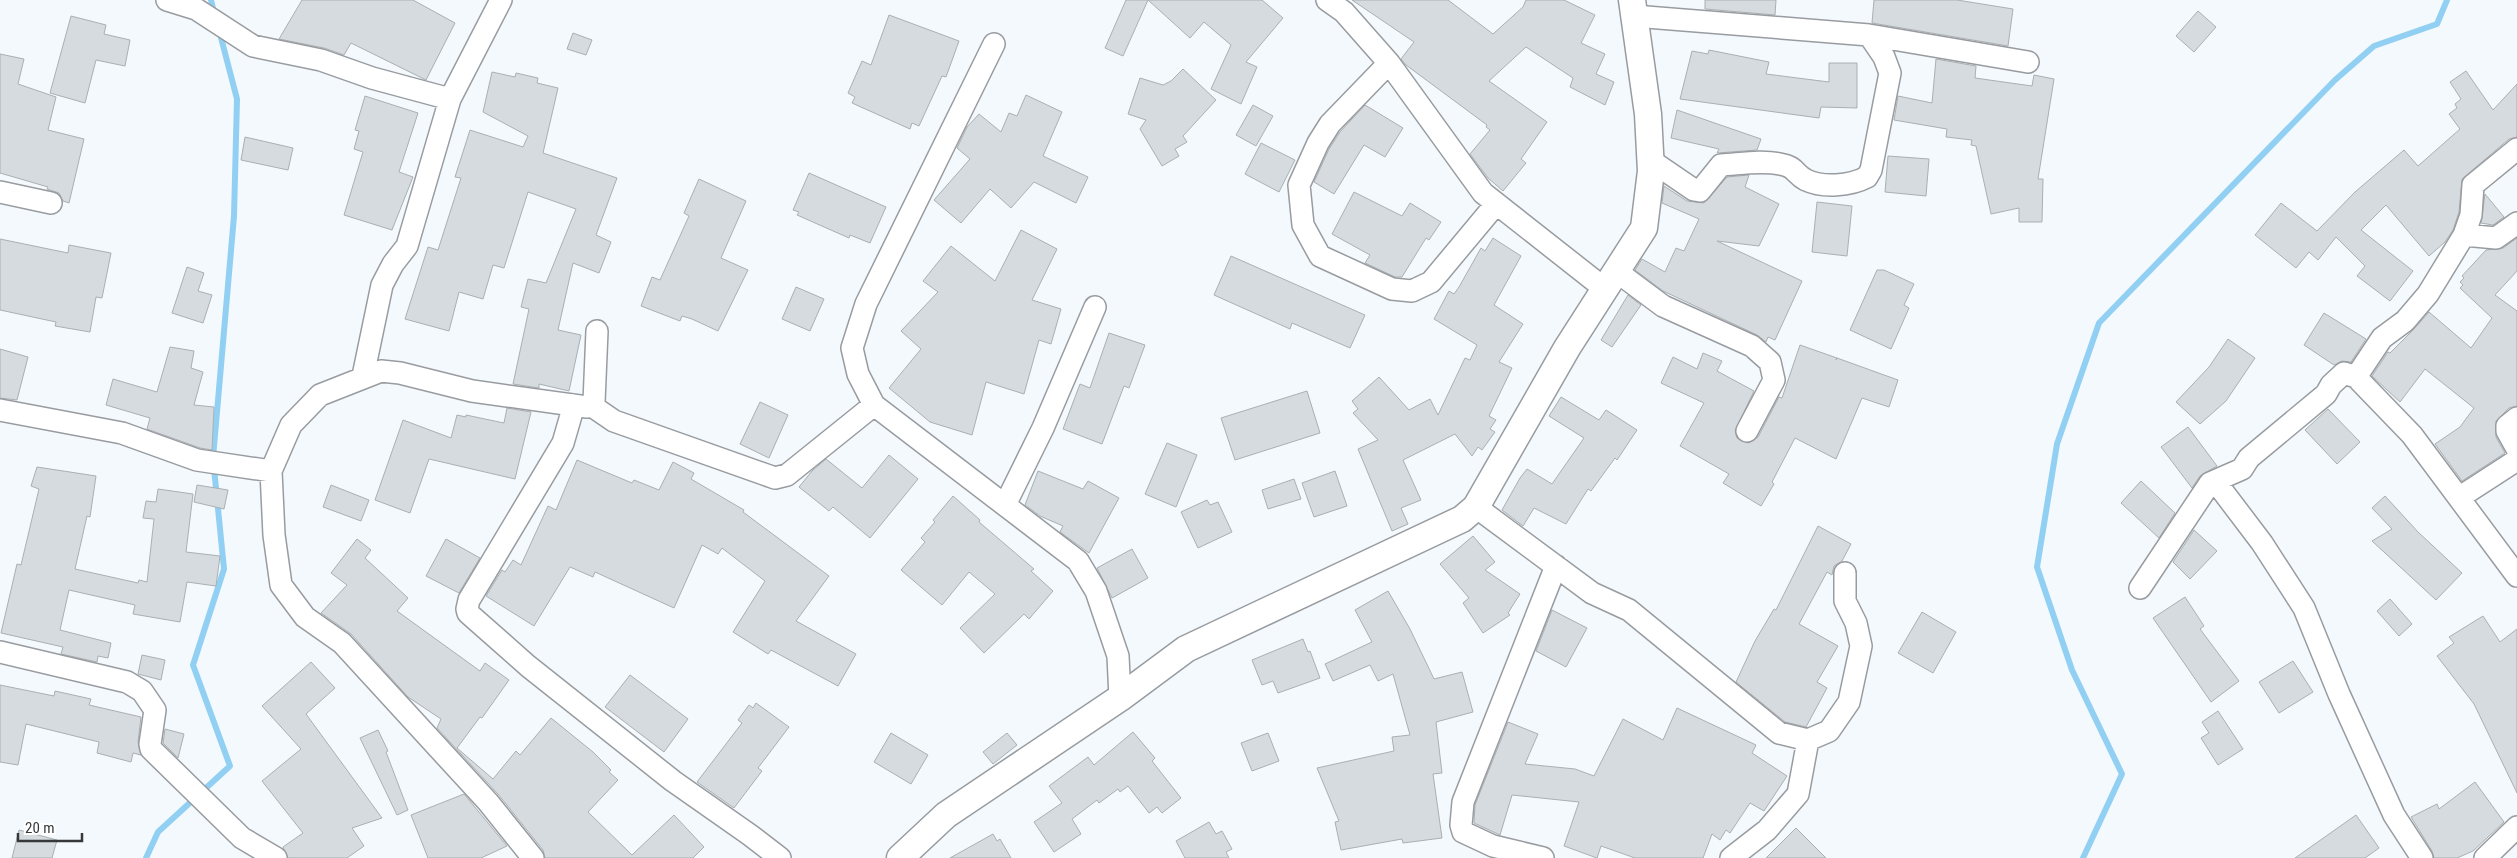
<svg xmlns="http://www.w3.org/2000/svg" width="2517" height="858" viewBox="0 0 2517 858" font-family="'Roboto Condensed',sans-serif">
  <rect width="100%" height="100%" fill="#f4f9fd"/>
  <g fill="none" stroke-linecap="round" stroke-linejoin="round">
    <path stroke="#92d0f3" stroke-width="6" d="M211,0l3,13
      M146,858l12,-26 72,-66 -37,-101 31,-96 -11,-111 21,-242 3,-117 -18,-69
      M2083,858l39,-84 -50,-104 -35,-103 20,-123 42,-121 236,-243 39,-34 63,-22 10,-24"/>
  </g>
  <path fill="#d6dbdf" stroke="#aaafb2" d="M302,0h111l42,23 -29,57 -75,-37 -7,12 -20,-7 -45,-9z
    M1126,0h22l-25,56 -18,-8z
    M1148,0h114l21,18 -37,44 11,5 -16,37 -30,-15 20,-44 -27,-23 -14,16z
    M1352,0h96l45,34 30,-27 3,-7h38l31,15 -14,28 24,11 -9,20 18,8 -9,23 -35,-18 3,-9 -47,-31 -37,34 58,41 -26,37 5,4 -23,28 -15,-13 -18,-24 20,-24 -4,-3 1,-2 -81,-60 -5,-6 13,-17z
    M1705,0h71l-1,15 -70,-6z
    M1874,0h83l56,9 -5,37 -136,-23z
    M2198,11l18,16 -22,25 -18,-16z
    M889,15l70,26 -13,36 -4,-1 -23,50 -7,-3 -2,6 -58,-26 3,-6 -7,-4 14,-32 9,4z
    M71,16l35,9 -2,9 26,6 -5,26 -29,-6 -11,43 -35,-10z
    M573,33l19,7 -6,15 -19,-6z
    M1709,50l60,12 -3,12 63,8v-19h28v45l-36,-1 -2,11 -139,-19 12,-48 16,3z
    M0,54l24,5 -6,25 38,13 -8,33 36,9 -15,64 -6,-2 -4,-8 -12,-4 1,-2 -48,-14z
    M1936,59l40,7 -1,12 57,8 2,-11 20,4 -16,100h5l-1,43h-23v-14l-28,6 -15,-68 -5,-1 1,-5 -26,-3 1,-8 -53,-9 4,-24 34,7z
    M1183,69l33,31 -33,36 4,6 -12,7 4,7 -17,10 -22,-37 6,-9 -18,-6 12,-36 23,7 8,-4z
    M2466,71l27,39 24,-26v53l-8,2 -47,40 -3,33 -6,18 -8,12 -16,14 -43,-51 -25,25 52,41 -23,30 -33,-25 8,-10 -29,-29 -18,23 -9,-8 -13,16 -41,-33 26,-32 36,28 38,-39 49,-42 14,16 42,-37 -11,-15 8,-6 -2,-4 6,-5 -11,-17z
    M492,72l23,5 1,-4 22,5 -1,5 21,5 -15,65 74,25 -21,57 15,7 -12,31 -26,-10 -15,67 23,5 -12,56 -30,-7v4l-26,-4 16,-75 -8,-2 7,-28 18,4 30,-74 -48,-17 -24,76 -11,-3 -10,34 -24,-7 -10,39 -44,-12 23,-72 10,3 23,-72 -6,-1 15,-47 53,17 5,-11 -45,-24z
    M1026,95l36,17 -19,44 45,21 -12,26 -42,-21 -23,26 -21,-19 -29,34 -27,-23 36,-41 -13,-11 10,-21 12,-13 22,18 8,-19 8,3z
    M365,96l53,17 -19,59 14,5 -21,53 -48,-15 19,-63 -9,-3 5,-18 -4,-1z
    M1253,105l20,11 -17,30 -20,-11z
    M1365,105l38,23 -18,29 -21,-12 -30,49 -20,-12 15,-33 11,-17z
    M1677,110l84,29 -4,11 -40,3 2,-4 -48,-11z
    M245,137l48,11 -5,22 -47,-10z
    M1261,143l34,17 -16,32 -34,-18z
    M1888,156l41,3 -3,37 -41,-4z
    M809,173l77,34 -16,36 -20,-8 -1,3 -52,-23 2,-3 -6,-2z
    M1749,175l-4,12 34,17 -20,42 -42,-5 85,40 -27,59 -7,-3 -2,5 -9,-7 -94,-44 -28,-21 7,-11 23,13 11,-24 8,3 15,-32 -37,-16 2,-17 23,15 17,2 23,-26z
    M699,179l47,22 -25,57 27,12 -30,61 -26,-12 -10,-3 -2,5 -39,-15 11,-29 8,3 29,-64 -5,-3z
    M1354,192l48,24 8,-13 31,19 -12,18 -3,-2 -24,39h-7l-30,-14 5,-8 -38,-21z
    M2485,194l19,23 -11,8 -12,-2z
    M1817,202l35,4 -5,50 -35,-4z
    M1021,230l36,19 -25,51 29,9 -10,35 -12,-4 -15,54 -38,-12 -14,53 -42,-13 -41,-34 32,-39 -20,-18 37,-39 -15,-11 28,-35 44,35z
    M1493,238l28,18 -27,49 29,19 -24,38 13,6 -23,48 7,4 -6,9 5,3 -13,18 -4,-3 -6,9 -17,-22 -52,26 18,40 -20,8 7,16 -16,7 -34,-82 20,-9 -25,-27 5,-4 -6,-8 27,-24 30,33 21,-11 8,16 27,-57 5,2 7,-15 -43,-26 15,-28 5,3 5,-7 22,-39 4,3z
    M2517,238v33l-22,24 22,16v95l-8,2 -13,13v16l9,16 -43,28 -27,-37 25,-17 14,-19 -49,-39 -25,33 -28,-26 16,-24 2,1 24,-24 15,-17 42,36 21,-30 -32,-30 3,-3 -3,-3 4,-4 -2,-2 24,-26 17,-2z
    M0,239l68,14 1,-8 42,8 -9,45 -6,-1 -6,35 -35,-6 1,-4 -56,-12z
    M1231,256l134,59 -15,33 -58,-25 -2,6 -76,-34z
    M187,267l17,6 -6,18 14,4 -9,28 -31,-10z
    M1877,270h7l30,14 -10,21 5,3 -18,41 -41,-19z
    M796,287l28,12 -14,32 -28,-12z
    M1628,295l13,10 -29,42 -11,-7z
    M2324,313l42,26 -15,23 -9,-1 -8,4 -30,-20z
    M1109,333l36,12 -16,43 -5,-2 -22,58 -39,-15 17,-45 10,4z
    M2228,339l27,19 -29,43 -26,23 -24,-22 33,-35z
    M1800,345l37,13 -1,2 1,-2 61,22 -9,27 -27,-9 -26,61 -41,-21 -23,44 2,2 -13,22 -38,-23 6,-9 -49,-28 24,-43 -43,-20 12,-26 24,12 6,-16 19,8 -5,10 37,20 -19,40 2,7 11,5 10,-6 21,-40 3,1z
    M170,347l24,4 -3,17 12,4 -9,33 20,2 -2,43 -12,-2 -53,-19 3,-11 -44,-13 7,-26 44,13z
    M0,349l28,8 -11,43 -17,-2z
    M1307,391l13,42 -85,27 -14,-42z
    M1561,397l38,23 7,-10 31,20 -20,30 -2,-2 -24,33 -3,-2 -22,35 -32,-16 -11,18 -21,-16 18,-32 7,-9 25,15 32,-46 -35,-22z
    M760,402l28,13 -19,43 -29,-14z
    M507,408l24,4 -16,67 -86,-20 -19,54 -35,-13 28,-80 48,18 6,-23 9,2v-2l38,8z
    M2328,409l32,33 -23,22 -32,-34z
    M2188,427l29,39 -17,10 -8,12 -31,-41z
    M1167,443l30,12 -21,52 -31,-13z
    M889,455l29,24 -48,59 -37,-31 -4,4 -30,-24 13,-16 14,-12 36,29z
    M577,460l55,23 2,-3 25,10 14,-28 21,11 -3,6 53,31 -1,2 86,64 -33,45 60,33 -18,32 -67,-36 -3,4 -35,-22 32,-51 -43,-33 -4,6 -16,-9 -28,63 -79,-36 -2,5 -23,-10 -36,59 -48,-30 16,-26 3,2 8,-12 8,5 27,-59 8,4z
    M37,467l59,9 -6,41 -3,-1 -12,53 63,14 1,-3 8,2 7,-63 -11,-1 3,-17 10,1 2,-13 35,5 -7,58 34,4 -4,30 -29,-4 -7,40 -47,-8 2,-9 -66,-15 -9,40 51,13 -3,15 -10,-2 -1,6 -36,-8 2,-7 -62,-14 16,-69 4,1 18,-76 -8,-3z
    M1038,471l45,18 5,-8 31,17 -30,55 -29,-21 3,-6 -23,-10 -15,-11z
    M1335,471l12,35 -33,11 -12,-34z
    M1294,479l7,20 -33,10 -6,-19z
    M2141,481l34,32 -16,25 -38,-35z
    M197,485l31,5 -4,19 -30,-7z
    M331,485l38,15 -8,21 -38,-14z
    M953,496l27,24 -1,2 55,47 -3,2 22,20 -24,28 -5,-5 -40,39 -24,-25 35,-34 -26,-22 -27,33 -41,-35 24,-28 -4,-4 14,-16 -2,-2z
    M2385,496l33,36 44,41 -26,27 -64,-59 20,-12 -20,-21z
    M1207,500l3,5 8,-3 14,30 -34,16 -17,-36z
    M1818,526l33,18 -9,17 -8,5 -2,9 -5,-3 -28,52 39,22 -21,36 10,6 -21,39 -21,-5 -49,-40 19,-41 19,-32 2,1z
    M2194,530l23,21 -27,28 -17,-17z
    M1473,536l22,26 -10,8 35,24 -12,19 2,2 -27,18 -20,-30 6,-5 -29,-34z
    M357,539l14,11 -6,8 43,40 -11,13 83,60 5,-8 24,17 -27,38 -2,-1 -23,31 36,31 23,-28 4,4 31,-37 42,34 18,18 -2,2 9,8 -30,32 44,43 42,-40 30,32 -11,11h-148l-2,-8 -45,-56 -61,-66 4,-9 -33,-22 -57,-63 -30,-21 26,-28 -16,-12z
    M446,539l34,19 -21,35 -33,-17z
    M1132,549l16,29 -36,20 -15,-30z
    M1388,591l22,38 24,50 28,-7 11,40 -37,10 6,51 -9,1 9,64 -39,5 -1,-4 -61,11 -6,-28 4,-1 -22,-53 77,-17 -2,-14 18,-2 -17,-61 -15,7 -8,-16 -37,16 -8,-17 47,-22 -17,-32z
    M2185,597l19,29 -4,3 39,52 -28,21 -58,-84z
    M2390,599l22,25 -13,12 -22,-25z
    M1552,610l35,18 -21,39 -30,-16z
    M1922,612l34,20 -23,41 -35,-20z
    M2483,616l17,26 17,-13v164l-43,-89 -37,-48 17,-13 -5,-6z
    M1303,639l5,13 2,-1 10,27 -42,15 -5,-12 -11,4 -10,-25z
    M142,655l23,5 -4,20 -23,-6z
    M2293,661l20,31 -34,21 -20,-31z
    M311,662l24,26 -29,26 76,104 -30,10 12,18 -17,12h-59l-5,-11 20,-14 -41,-52 39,-32 -39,-43z
    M630,675l58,44 -24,33 -59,-45z
    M0,685l54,11 1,-5 36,8 -2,6 52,12 -3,25 3,13 -8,-2 -2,9 -34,-9 2,-11 -73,-18 -8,41 -18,-3z
    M756,703l33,24 -31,41 4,3 -28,37 -37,-26 45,-59 -4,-3 11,-15 4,3z
    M1677,708l79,37 -4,8 35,23 -23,35 -14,-8 -20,30 -4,-3 -6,10 -8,-6 -9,24h-68l-34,-12 -4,12 -33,-12 15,-44 -67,-7 -12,40 -26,-12 1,-18 33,-83 30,12 -13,30 50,5 19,7 29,-57 40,21z
    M2218,711l25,38 -25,16 -17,-27 8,-5 -7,-11z
    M165,729l19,5 -6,24 -15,-15z
    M378,730l10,21 -2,1 22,58 -11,5 -37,-77z
    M1133,732l22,26 -3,3 29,37 -19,15 -5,-6 -8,6 -21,-27 -8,6 -2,-3 -19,14 -2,-3 -25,19 9,15 -27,18 -20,-30 28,-19 -13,-17 39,-29 6,8z
    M891,733l37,22 -17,29 -37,-22z
    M1007,733l10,12 -24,19 -10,-12z
    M1268,733l11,28 -27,10 -11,-28z
    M2475,782l29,40 -31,29 -16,7h-23l-2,-7 -21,-34 26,-13 2,5z
    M464,794l43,52 -26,12h-53l-17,-43z
    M2356,815l23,33 -14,10h-70z
    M1209,822l7,12 6,-3 10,18 -6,3 3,6h-44l-9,-17z
    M1796,828l30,30h-60z
    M19,830l38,10 -5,18h-40z
    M993,834l4,7 3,-2 11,19h-61z"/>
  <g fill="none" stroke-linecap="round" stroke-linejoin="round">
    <g stroke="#989ca0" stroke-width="24">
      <path id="minor" d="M167,0l29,9 57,37 68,14 51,18 78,21
        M1327,0l17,12 45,51 94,130 122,96
        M1634,16l235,19 159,27
        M994,44l-128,260 -14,44 6,26 16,31 204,156 18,30 22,65 2,42
        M1389,63l-59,61 -12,19 -19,42 4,40 17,31 72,33 20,2 19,-9 65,-78
        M1650,160l44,30 6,1 21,-26c19,-1 41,-5 59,-1 17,3 14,10 26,16 17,8 44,6 61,-3l4,-7 19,-97 -6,-16 -15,-22
        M0,192l51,11
        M2464,235l32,3 21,-15
        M1616,271l47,35 89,40 18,16 4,18 -27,51
        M363,376l19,-91 11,-21 14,-18 43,-147 51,-99
        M2356,377l26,-39 23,-17 23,-27 36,-59 7,-20 2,-30 44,-36
        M574,405l-11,38 -94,157 -2,9 1,4 60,53 145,115 77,54 30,23
        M592,406l2,-4 3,-71
        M0,410l122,23 75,27 74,11
        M2517,418l-10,8v5l10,18
        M2215,481l47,62 42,65 35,86 55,121 28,43
        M2460,497l57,-37
        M1005,505l38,-77 52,-121
        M1476,507l116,86 37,17 150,123 29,7 21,-9 20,-29 12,-56 -5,-23 -11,-22v-28
        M2140,588l70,-105 32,-14 7,-11 77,-64 5,-9 13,-12 12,4 56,58 105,141
        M0,652l127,30 15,9 13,19 -5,34 1,5 91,89 34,20
        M533,858l-45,-56 -146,-159 -37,-26 -24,-32 -7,-50 -3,-64 20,-46 29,-30 61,-24 19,2 72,18 115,16 5,-1 22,15 161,57 12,-3 87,-70
        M1543,858l-50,-12 -30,-14 -2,-7 2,-23 93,-236
        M1731,858l36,-28 31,-36 10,-54
        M2485,858l32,-31"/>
    </g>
    <g stroke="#989ca0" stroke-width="29">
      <path id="tertiary" d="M900,858l46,-43 174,-117 66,-49 276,-130 14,-12 91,-159 77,-120 7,-57 -3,-57 -16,-114"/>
    </g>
    <use href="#minor" stroke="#fff" stroke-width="21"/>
    <use href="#tertiary" stroke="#fff" stroke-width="26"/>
  </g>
  <path d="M18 833v8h64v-8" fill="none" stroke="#363839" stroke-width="2.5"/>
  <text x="25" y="833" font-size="15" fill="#363839" stroke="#ffffff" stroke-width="4" paint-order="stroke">20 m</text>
</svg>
